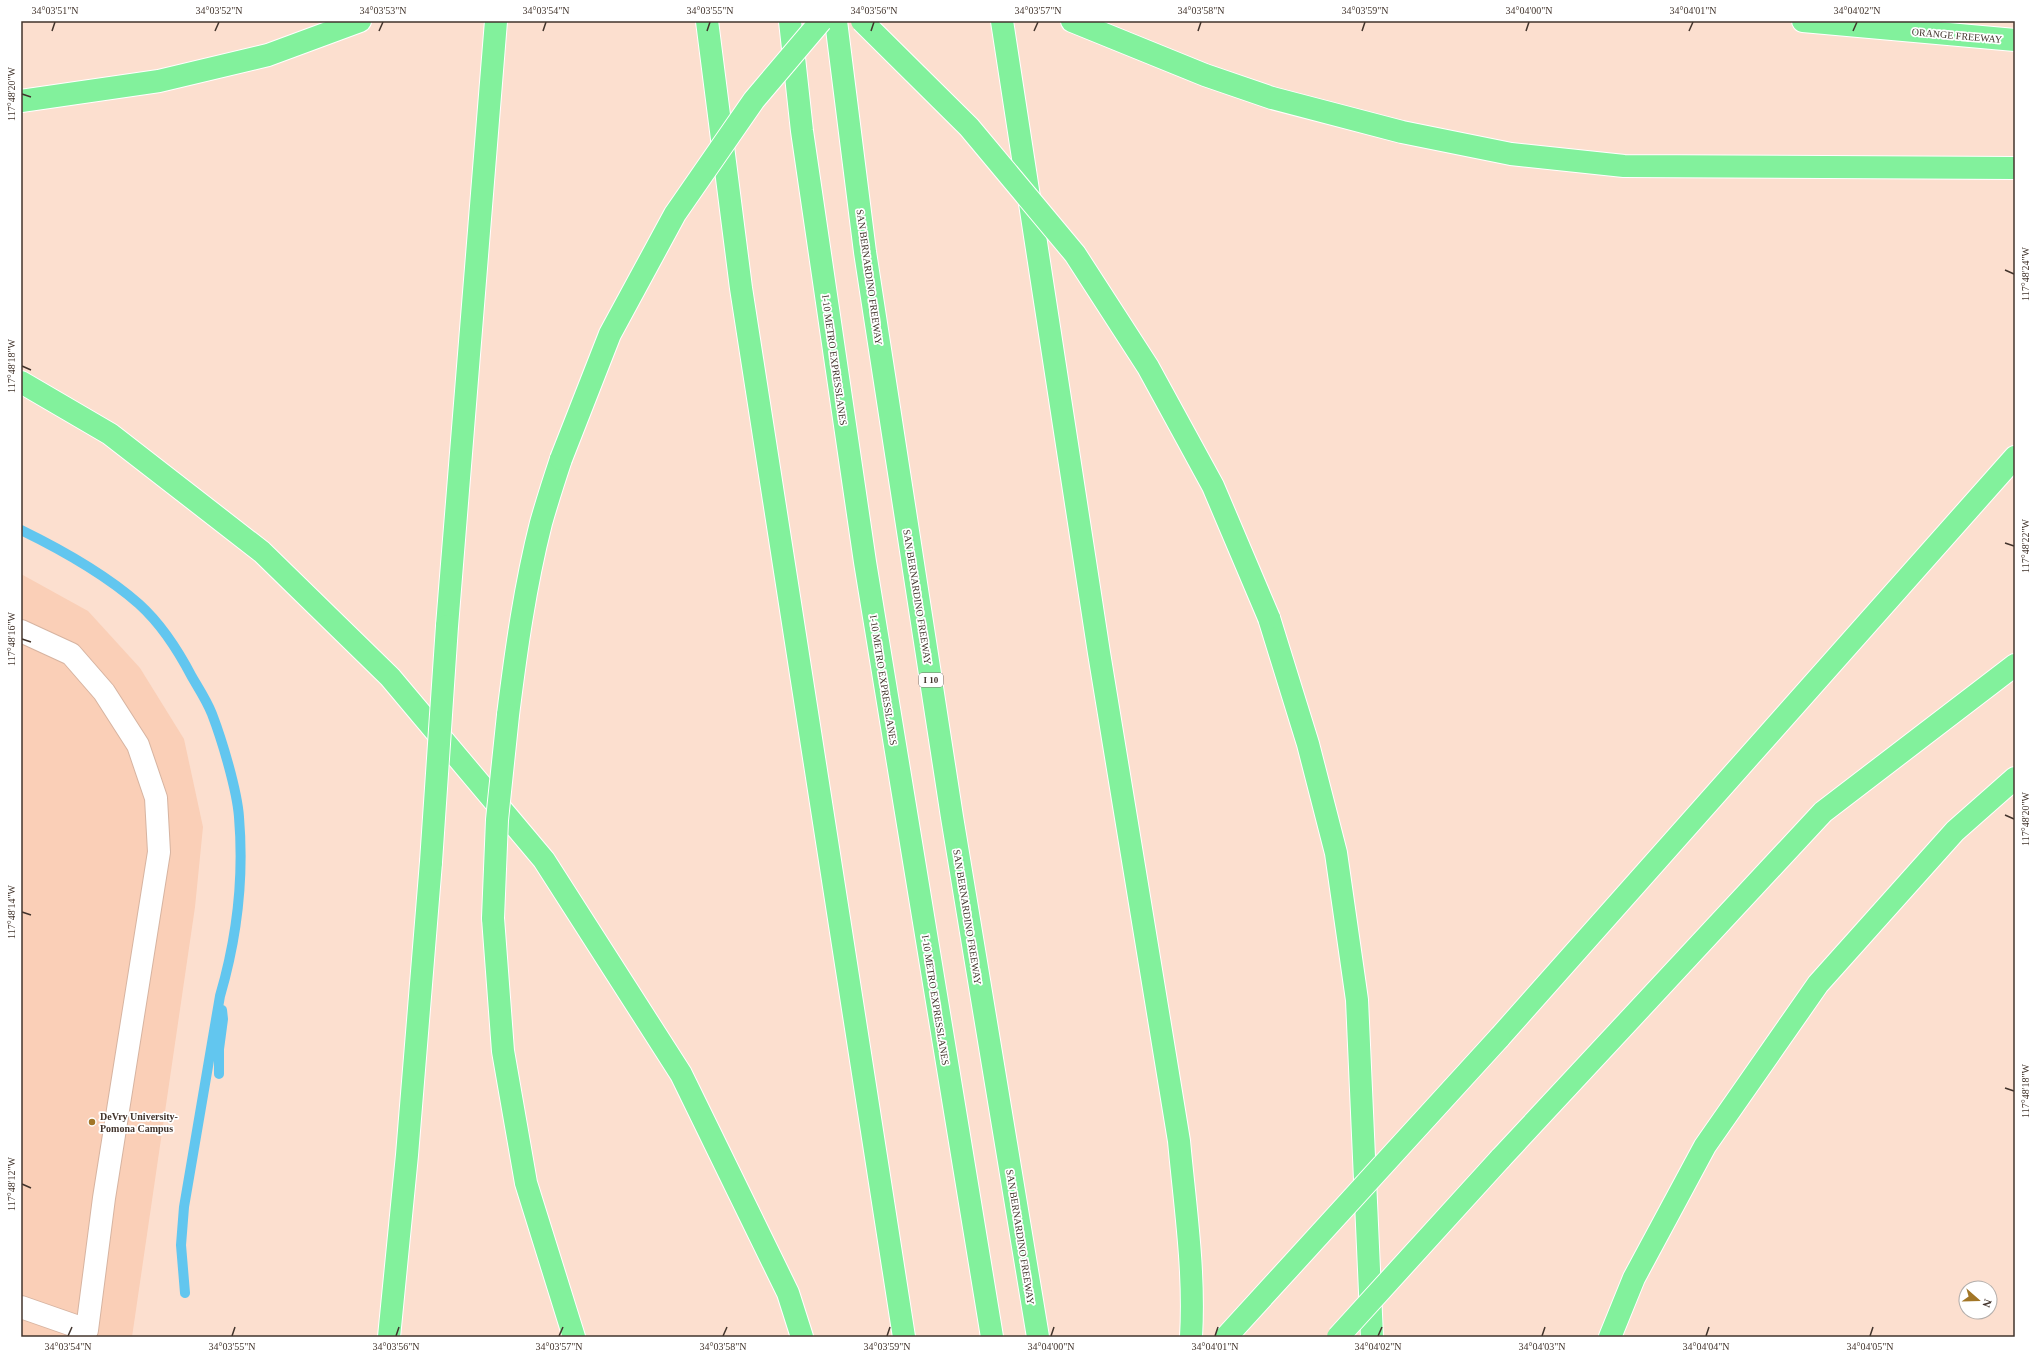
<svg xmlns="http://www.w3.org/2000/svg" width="2036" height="1358" viewBox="0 0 2036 1358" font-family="'Times New Roman',serif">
  <rect width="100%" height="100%" fill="#fcdfcf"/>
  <path fill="#facfb7" d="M21,574l67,37 52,57 44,71 19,88 -8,80 -63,430h-111z"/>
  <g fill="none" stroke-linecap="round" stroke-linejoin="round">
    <path stroke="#62c6ef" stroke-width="10" d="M21,530c41,20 84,44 118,74 21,19 40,48 53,73 7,12 15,24 20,37 10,26 25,76 27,103 5,60 -2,121 -19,179l-36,211 -3,38 4,48
      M219,1074v-25l4,-30 -1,-9"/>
    <g stroke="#d7b4a1" stroke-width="24">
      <path id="minor" d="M21,631l50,23 33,38 34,53 18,53 3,54 -55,346 -17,132 -66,-23"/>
    </g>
    <g stroke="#fff" stroke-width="24">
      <path id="highway" d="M707,21l34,267 163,1049
        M790,21l12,110 63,431 127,775
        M836,21l29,231 87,565 86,520
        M1002,21l97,632 80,488c6,65 16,131 12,196
        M1072,21l133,54 67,23 130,34 109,22 113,12 391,2
        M1803,21l212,19
        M21,101l138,-20 109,-26 92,-34
        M21,382l89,52 152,118 128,125 154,183 137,214 107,219 14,44
        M1269,618l39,126 28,109 21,147 15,337
        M447,626l49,-605
        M508,715c8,-64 17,-129 33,-192 6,-21 13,-43 20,-64
        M493,918l10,133 23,132 48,154
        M1499,1038l516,-581
        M1500,1159l323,-347 192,-147
        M389,1337l18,-182 24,-293
        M1610,1337l24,-59 71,-132 113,-162 137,-153 60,-53"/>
    </g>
    <use href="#minor" stroke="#fff" stroke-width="22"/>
    <use href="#highway" stroke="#82f19c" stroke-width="22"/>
    <g stroke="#fff" stroke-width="24" stroke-linecap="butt">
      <path id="highway-bridge" d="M862,21l107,106 106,127 73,113 65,119 56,132
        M561,459l49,-125 65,-120 79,-114 67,-79
        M431,862l16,-236
        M493,918l4,-98 11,-105
        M1226,1337l273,-299
        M1338,1337l162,-178"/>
    </g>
    <use href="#highway-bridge" stroke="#82f19c" stroke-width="22"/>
  </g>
  <path fill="none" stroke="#42342c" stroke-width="1.5" d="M52,31l3,-9M215,31l4,-9M379,31l4,-9M543,31l3,-9M707,31l3,-9M871,31l3,-9M1034,31l4,-9M1198,31l3,-9M1362,31l3,-9M1526,31l3,-9M1689,31l4,-9M1853,31l4,-9M22,94l9,3M2005,270l9,4M22,366l9,4M2005,543l9,3M22,639l9,3M2005,815l9,4M22,912l9,3M2005,1088l9,3M22,1184l9,4M68,1336l4,-9M232,1336l3,-9M396,1336l3,-9M559,1336l4,-9M723,1336l4,-9M887,1336l3,-9M1051,1336l3,-9M1215,1336l3,-9M1378,1336l4,-9M1542,1336l3,-9M1706,1336l3,-9M1870,1336l3,-9"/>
  <circle fill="#a27627" stroke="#fff" stroke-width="1.5" cx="92" cy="1122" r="4"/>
  <g text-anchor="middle" stroke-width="3.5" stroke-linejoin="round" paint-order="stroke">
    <rect fill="#fff" stroke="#7b716b" stroke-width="1" x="919" y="673" width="24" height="14" rx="3"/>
    <g font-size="9" font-weight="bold" fill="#42342c">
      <text x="931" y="683">I 10</text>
    </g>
    <g font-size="10" fill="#42342c" stroke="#fff">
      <text transform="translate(1957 35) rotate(5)" y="4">ORANGE FREEWAY</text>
      <text transform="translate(870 277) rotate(82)" y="4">SAN BERNARDINO FREEWAY</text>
      <text transform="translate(835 360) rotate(82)" y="4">I-10 METRO EXPRESSLANES</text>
      <text transform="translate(918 597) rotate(81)" y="4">SAN BERNARDINO FREEWAY</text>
      <text transform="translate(884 680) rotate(81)" y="4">I-10 METRO EXPRESSLANES</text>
      <text transform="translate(968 917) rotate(81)" y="4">SAN BERNARDINO FREEWAY</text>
      <text transform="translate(936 1000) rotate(81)" y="4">I-10 METRO EXPRESSLANES</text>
      <text transform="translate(1021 1237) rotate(81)" y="4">SAN BERNARDINO FREEWAY</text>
    </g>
    <g font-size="10" font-weight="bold" fill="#42342c" stroke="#fff" text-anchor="start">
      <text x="100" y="1120">DeVry University-<tspan x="100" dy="12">Pomona Campus</tspan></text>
    </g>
  </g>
  <rect width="2036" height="1358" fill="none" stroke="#ffffff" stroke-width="44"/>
  <g transform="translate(1978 1300) rotate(110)"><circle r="19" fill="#ffffff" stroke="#b3aeab"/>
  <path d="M0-3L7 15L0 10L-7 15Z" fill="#a27627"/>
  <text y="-6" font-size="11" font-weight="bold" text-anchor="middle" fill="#42342c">N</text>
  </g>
  <rect x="22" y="22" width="1992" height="1314" fill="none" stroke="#42342c" stroke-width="1.5"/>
  <g font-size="10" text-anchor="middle" fill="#42342c">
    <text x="55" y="14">34°03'51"N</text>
    <text x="219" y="14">34°03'52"N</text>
    <text x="383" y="14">34°03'53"N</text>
    <text x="546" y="14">34°03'54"N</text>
    <text x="710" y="14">34°03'55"N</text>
    <text x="874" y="14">34°03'56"N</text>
    <text x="1038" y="14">34°03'57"N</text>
    <text x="1201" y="14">34°03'58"N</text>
    <text x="1365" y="14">34°03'59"N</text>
    <text x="1529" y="14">34°04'00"N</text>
    <text x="1693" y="14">34°04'01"N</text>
    <text x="1857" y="14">34°04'02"N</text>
    <text transform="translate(11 94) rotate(-90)" y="4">117°48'20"W</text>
    <text transform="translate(2025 274) rotate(-90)" y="4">117°48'24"W</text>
    <text transform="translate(11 366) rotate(-90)" y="4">117°48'18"W</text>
    <text transform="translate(2025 546) rotate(-90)" y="4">117°48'22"W</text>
    <text transform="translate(11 639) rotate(-90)" y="4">117°48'16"W</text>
    <text transform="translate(2025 819) rotate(-90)" y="4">117°48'20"W</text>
    <text transform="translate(11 912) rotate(-90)" y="4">117°48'14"W</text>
    <text transform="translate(2025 1091) rotate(-90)" y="4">117°48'18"W</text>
    <text transform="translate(11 1184) rotate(-90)" y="4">117°48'12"W</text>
    <text x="68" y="1350">34°03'54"N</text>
    <text x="232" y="1350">34°03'55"N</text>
    <text x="396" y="1350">34°03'56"N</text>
    <text x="559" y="1350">34°03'57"N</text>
    <text x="723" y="1350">34°03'58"N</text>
    <text x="887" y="1350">34°03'59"N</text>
    <text x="1051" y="1350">34°04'00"N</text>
    <text x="1215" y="1350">34°04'01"N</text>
    <text x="1378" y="1350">34°04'02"N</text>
    <text x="1542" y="1350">34°04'03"N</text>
    <text x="1706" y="1350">34°04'04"N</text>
    <text x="1870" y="1350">34°04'05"N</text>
  </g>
</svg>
